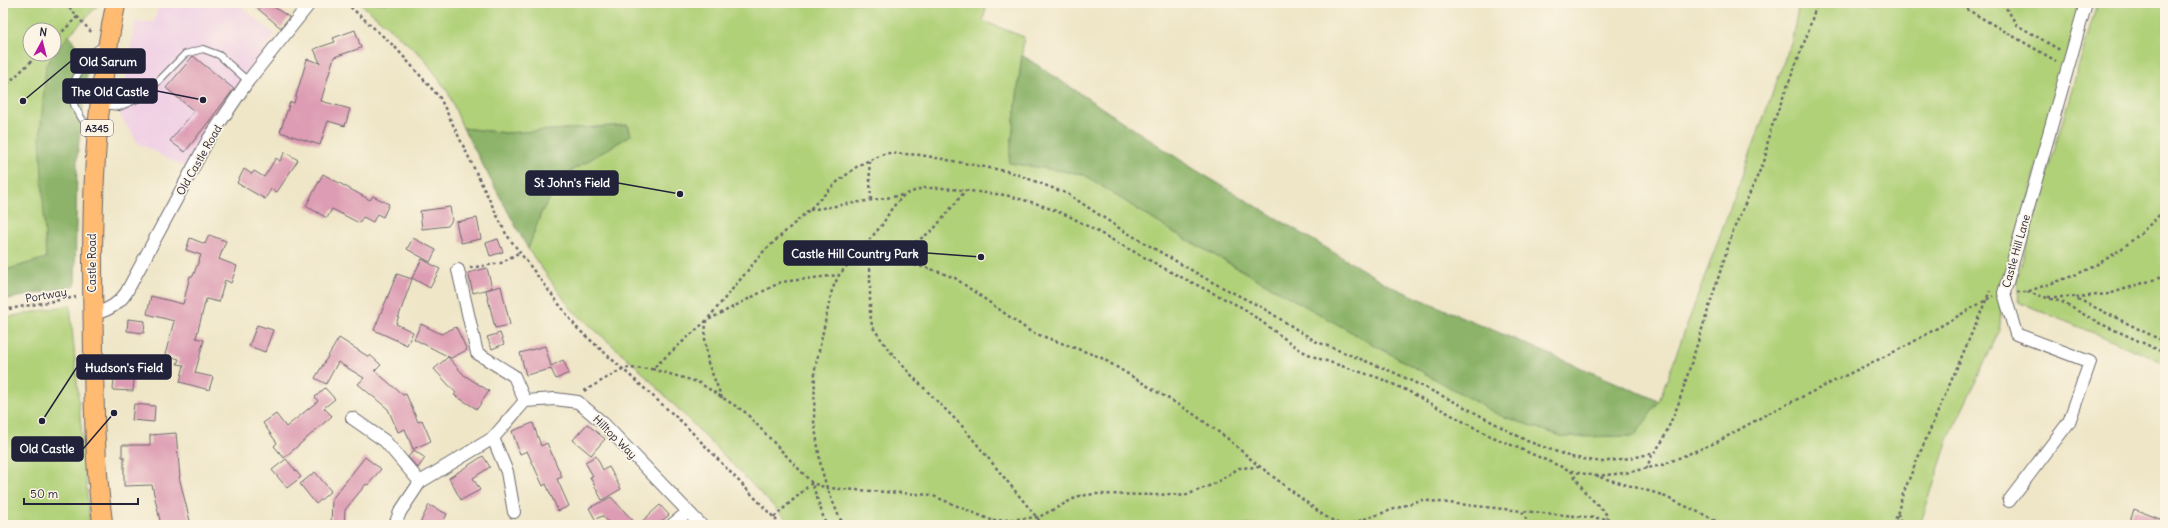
<svg xmlns="http://www.w3.org/2000/svg" width="2168" height="528" viewBox="0 0 2168 528" font-family="Delius,sans-serif">
  <rect width="100%" height="100%" fill="#fcf5e5"/>
  <filter id="ink" filterUnits="userSpaceOnUse"><feTurbulence type="fractalNoise" baseFrequency=".025" numOctaves="2"/><feDisplacementMap in="SourceGraphic" scale="8" xChannelSelector="R" yChannelSelector="G"/><feConvolveMatrix kernelMatrix="1 2 1 2 8 2 1 2 1" color-interpolation-filters="sRGB"/></filter>
  <filter id="wash" filterUnits="userSpaceOnUse"><feTurbulence type="fractalNoise" baseFrequency=".012" numOctaves="4" result="noise"/><feDisplacementMap in="SourceGraphic" scale="16" xChannelSelector="R" yChannelSelector="G"/><feGaussianBlur stdDeviation="0.9" result="paint"/><feColorMatrix in="noise" values="0 0 0 0 0 0 0 0 0 0 0 0 0 0 0 0 0 1.4 0 .05"/><feComposite in="paint" operator="in"/></filter>
  <g filter="url(#wash)">
    <rect width="100%" height="100%" fill="#efe6c8"/>
    <path fill="#f0d0e5" d="M159,3h78l38,32 -70,98 -19,35 -48,-25 -18,-28 15,-93h19z"/>
    <path fill="#b1d179" stroke="#6a7a5a" fill-rule="evenodd" d="M3,3h97l-31,32 -25,182 2,41 -43,13zM30,30h24v24h-24z
      M360,3h627l-4,18 41,16 -15,126 74,11 85,55 331,186 65,22 71,-1 24,-35 133,-361 7,-37h282l-80,298 -1,29 -52,110 -28,85h-1128l-157,-160 -64,-56 -43,-60 13,-36 22,-37 68,-41 -3,-10 -122,8 -43,-5 -15,-36 -25,-35z
      M2097,3h68v360l-146,-61 -2,-25z
      M70,305l20,220h-87v-207z"/>
    <path fill="#8cb369" stroke="#576a52" d="M69,35l19,29 -11,95 -2,127 -72,14v-29l43,-13 -6,-121 6,-72z
      M1022,55l172,114 196,117 269,115 -24,35 -71,1 -65,-22 -331,-186 -85,-55 -74,-11z
      M628,125l3,10 -68,41 -22,37 -13,36 -65,-121 43,5z"/>
    <g id="blocks">
      <path fill="#dd9cb3" d="M251,3h17l21,14 -8,11z
        M355,30l6,18 -27,9 -13,44 29,8 -5,17 -17,-5 -8,24 -40,-13 10,-30 4,1 13,-44 13,4 -6,-14 21,-7 -2,-4z
        M193,56l41,33 -49,63 -15,-11 24,-30 -28,-23z
        M285,152l13,8 -21,32 -6,-3 -6,10 -28,-16 7,-14 8,5 2,-3 10,6 12,-19 4,3z
        M323,174l47,26 3,-4 16,8 -6,13 -6,-3 -4,8 -10,-5 -4,6 -27,-14 -5,9 -21,-12z
        M450,207l2,13 -4,6 -26,3 -2,-18z
        M477,218l4,21 -20,4 -5,-21z
        M209,235l17,6 -7,18 18,7 -6,17 -6,-3 -6,22 -13,-3 -10,39 8,2 -9,33 18,4 -4,13 -29,-8 4,-17 -7,-1 2,-5 -14,-4 9,-34 -27,-7 4,-18 32,8 7,-28h3l8,-21 -15,-5 4,-12 15,6z
        M413,238l23,12 -6,12 -23,-13z
        M498,239l5,13 -13,4 -4,-13z
        M422,259l18,10 -10,19 -18,-10z
        M487,268l5,20 -19,5 -5,-20z
        M397,274l15,5 -16,45 17,8 -6,13 -33,-15z
        M501,286l9,39 -15,3 -9,-38z
        M128,319l17,2 -1,12 -17,-2z
        M421,324l20,10 15,-7 11,23 -16,8 -37,-19z
        M257,325l16,5 -8,22 -16,-6z
        M500,333l4,11 -12,5 -5,-12z
        M339,338l30,19 1,-2 11,10 -6,6 28,24 3,-1 12,28 4,-2 9,21 -18,8 -8,-20 -7,3 -10,-23 -30,-25 6,-6 -26,-16 -12,22 -11,-6z
        M545,346l6,20 12,-6 6,13 -13,6 -5,-10 -25,6 -6,-22z
        M448,357l16,18 25,16 -12,18 -23,-14 2,-2 -22,-24z
        M115,367l20,2 -2,22 -20,-1z
        M325,388l10,11 -11,9 8,8 -48,42 -10,-12 3,-3 -14,-20 13,-9 10,13 32,-26 -3,-4z
        M134,404l21,2 -1,16 -22,-2z
        M533,423l8,23 6,-3 15,34 -5,2 12,27 -11,5 -12,-27 -3,2 -16,-35 -7,3 -8,-23z
        M587,424l18,15 -14,16 -18,-15z
        M176,433l4,44h-1l12,48h-30l-9,-40 -28,1v-29h-2v-12h28v-10z
        M414,450l11,8 -7,10 -10,-11z
        M483,456l7,11 -17,11 7,12 -19,10 -12,-22z
        M596,456l7,14 6,-3 12,22 -19,11 -12,-23 3,-1 -8,-14z
        M365,457l16,12 -13,16 -2,-1 -21,26 -1,15h-13l1,-26z
        M286,459l15,18 -14,11 -15,-18z
        M315,472l16,19 -15,13 -16,-20z
        M611,497l26,28h-26l-8,-9 -8,3 -6,-11z
        M429,505l18,9 -5,11h-23z
        M660,505l9,10 -12,10h-19z
        M2134,509l31,12v4h-36z"/>
    </g>
  </g>
  <g filter="url(#ink)">
    <use href="#blocks" fill-opacity="0" stroke="#6a676c" stroke-width="1"/>
    <g fill="none" stroke-linecap="round" stroke-linejoin="round">
      <g stroke="#6a676c" stroke-width="8">
        <path id="lane" d="M103,105l16,2 25,-11 41,-42 18,-5 16,6 29,26
          M94,131l-12,-12 -8,-14v-23l12,-25 17,-12"/>
      </g>
      <g stroke="#6a676c" stroke-width="14">
        <path id="street" d="M458,270l19,83 37,23 11,25
          M93,314c14,-3 25,-9 33,-21l82,-153 40,-59 62,-78
          M352,418l33,23 35,41
          M493,438l14,34 7,40
          M2009,501l60,-79 21,-60 -74,-28 -12,-41 82,-290
          M395,525l5,-13 20,-30 73,-44 32,-37 30,-2 23,3 26,22 97,101
          M672,525l16,-13"/>
      </g>
      <g stroke="#6a676c" stroke-width="21">
        <path id="primary" d="M103,525c-10,-71 -9,-140 -10,-212 -2,-104 1,-207 23,-310"/>
      </g>
      <path stroke="#6a676c" stroke-width="2.5" stroke-dasharray="3 3" stroke-linecap="butt" d="M65,3l28,31
        M346,3l49,44 45,51 66,136 71,94 107,96 97,101
        M1956,3l100,58
        M2003,3l14,22 43,25
        M54,40l23,-23
        M3,88l36,-34
        M869,161l2,39
        M810,210l94,-15
        M855,256l37,4 39,9 24,9 76,54 69,25 92,56 35,25 27,24 69,53 18,10
        M870,256v57l2,13 16,23 26,29 48,48 81,99
        M891,260l42,-30 33,-40
        M470,268l31,-5 19,-11
        M2017,292h10c20,-8 41,-13 61,-23 29,-14 55,-36 77,-60
        M2027,292l35,10 35,20 68,31
        M2048,297h26l91,45
        M2076,297l33,-3 56,-18
        M3,310l73,-13
        M652,369l46,13 47,30 67,71 14,42
        M584,391l40,-23 28,1 54,-48 75,-39 57,-7
        M722,398l-14,-35 -3,-24 1,-18 57,-69 46,-42 27,-27 23,-18 27,-12 35,2 90,17 57,22 51,34 91,53 53,27 52,33 78,31 64,31 70,38 44,16 31,5 34,-5 18,-4 9,-13 15,-35 55,-174 32,-72 4,-25 38,-99 10,-32
        M1646,469l7,-16
        M1571,471l25,5 63,18 67,31
        M1596,476l29,-3 37,-8 55,-23 50,-28 139,-68 87,-50
        M1898,514l3,11
        M774,517l38,-34 15,5 104,7 72,30
        M993,521l46,-4 40,-21 16,-2 63,1 13,-1 13,2 32,-13 23,-15 20,-1
        M846,525l-6,-6 -13,-31 -6,-21 -7,-46 1,-52 17,-79 7,-15 43,-50 10,-17 12,-13 18,-7h21l62,7 30,8 34,13 102,56 72,36 57,42 17,8 62,20 27,12 80,44 85,37 14,21 23,24 -1,3
        M1347,525l74,-25 101,11
        M1529,525l-7,-14 85,8 -1,6
        M1894,525l9,-31 11,-27 76,-176"/>
      <use href="#lane" stroke="#fff" stroke-width="6"/>
      <use href="#street" stroke="#fff" stroke-width="12"/>
      <use href="#primary" stroke="#ffbb71" stroke-width="19"/>
    </g>
  </g>
  <g text-anchor="middle" stroke-width="3.5" stroke-linejoin="round" paint-order="stroke">
    <rect fill="#fcf5e5" stroke="#63616e" stroke-width="1" x="81" y="120" width="32" height="16" rx="3"/>
    <g font-size="10" font-weight="bold" fill="#22223b">
      <text x="97" y="132">A345</text>
    </g>
    <g font-size="11" fill="#22223b" stroke="#fcf5e5">
      <text transform="translate(199 160) rotate(-60)" y="4">Old Castle Road</text>
      <text transform="translate(2016 251) rotate(-74)" y="4">Castle Hill Lane</text>
      <text transform="translate(92 263) rotate(-90)" y="4">Castle Road</text>
      <text transform="translate(46 295) rotate(-10)" y="4">Portway</text>
      <text transform="translate(615 437) rotate(45)" y="4">Hilltop Way</text>
    </g>
  </g>
  <path fill="none" stroke="#22223b" stroke-width="1.5" d="M23 101L71 61M203 100L157 91M680 194L618 183M981 257L927 253M42 421L77 367M114 413L83 449"/>
  <g fill="#22223b" stroke="#fcf5e5" stroke-width="1.5">
    <circle cx="23" cy="101" r="4"/>
    <circle cx="203" cy="100" r="4"/>
    <circle cx="680" cy="194" r="4"/>
    <circle cx="981" cy="257" r="4"/>
    <circle cx="42" cy="421" r="4"/>
    <circle cx="114" cy="413" r="4"/>
  </g>
  <g fill="#22223b" stroke="#22223b" stroke-width="1.5">
    <rect x="71" y="49" width="74" height="24" rx="4"/>
    <rect x="63" y="79" width="94" height="24" rx="4"/>
    <rect x="526" y="171" width="92" height="24" rx="4"/>
    <rect x="784" y="241" width="143" height="24" rx="4"/>
    <rect x="77" y="355" width="94" height="24" rx="4"/>
    <rect x="12" y="437" width="71" height="24" rx="4"/>
  </g>
  <g font-size="12" text-anchor="middle" font-weight="bold" fill="#fff">
    <text x="108" y="66">Old Sarum</text>
    <text x="110" y="96">The Old Castle</text>
    <text x="572" y="187">St John's Field</text>
    <text x="855" y="258">Castle Hill Country Park</text>
    <text x="124" y="372">Hudson's Field</text>
    <text x="47" y="453">Old Castle</text>
  </g>
  <rect width="2168" height="528" fill="none" stroke="#fcf5e5" stroke-width="16"/>
  <g transform="translate(42 42) rotate(7)"><circle r="19" fill="#fcf5e5" stroke="#a5a1a1"/>
  <path d="M0-3L7 15L0 10L-7 15Z" fill="#b5179e"/>
  <text y="-6" font-size="11" font-weight="bold" text-anchor="middle" fill="#22223b">N</text>
  </g>
  <path d="M24 498v6h114v-6" fill="none" stroke="#22223b" stroke-width="2"/>
  <text x="30" y="498" font-size="12" fill="#22223b" stroke="#fcf5e5" stroke-width="3" paint-order="stroke">50 m</text>
</svg>
